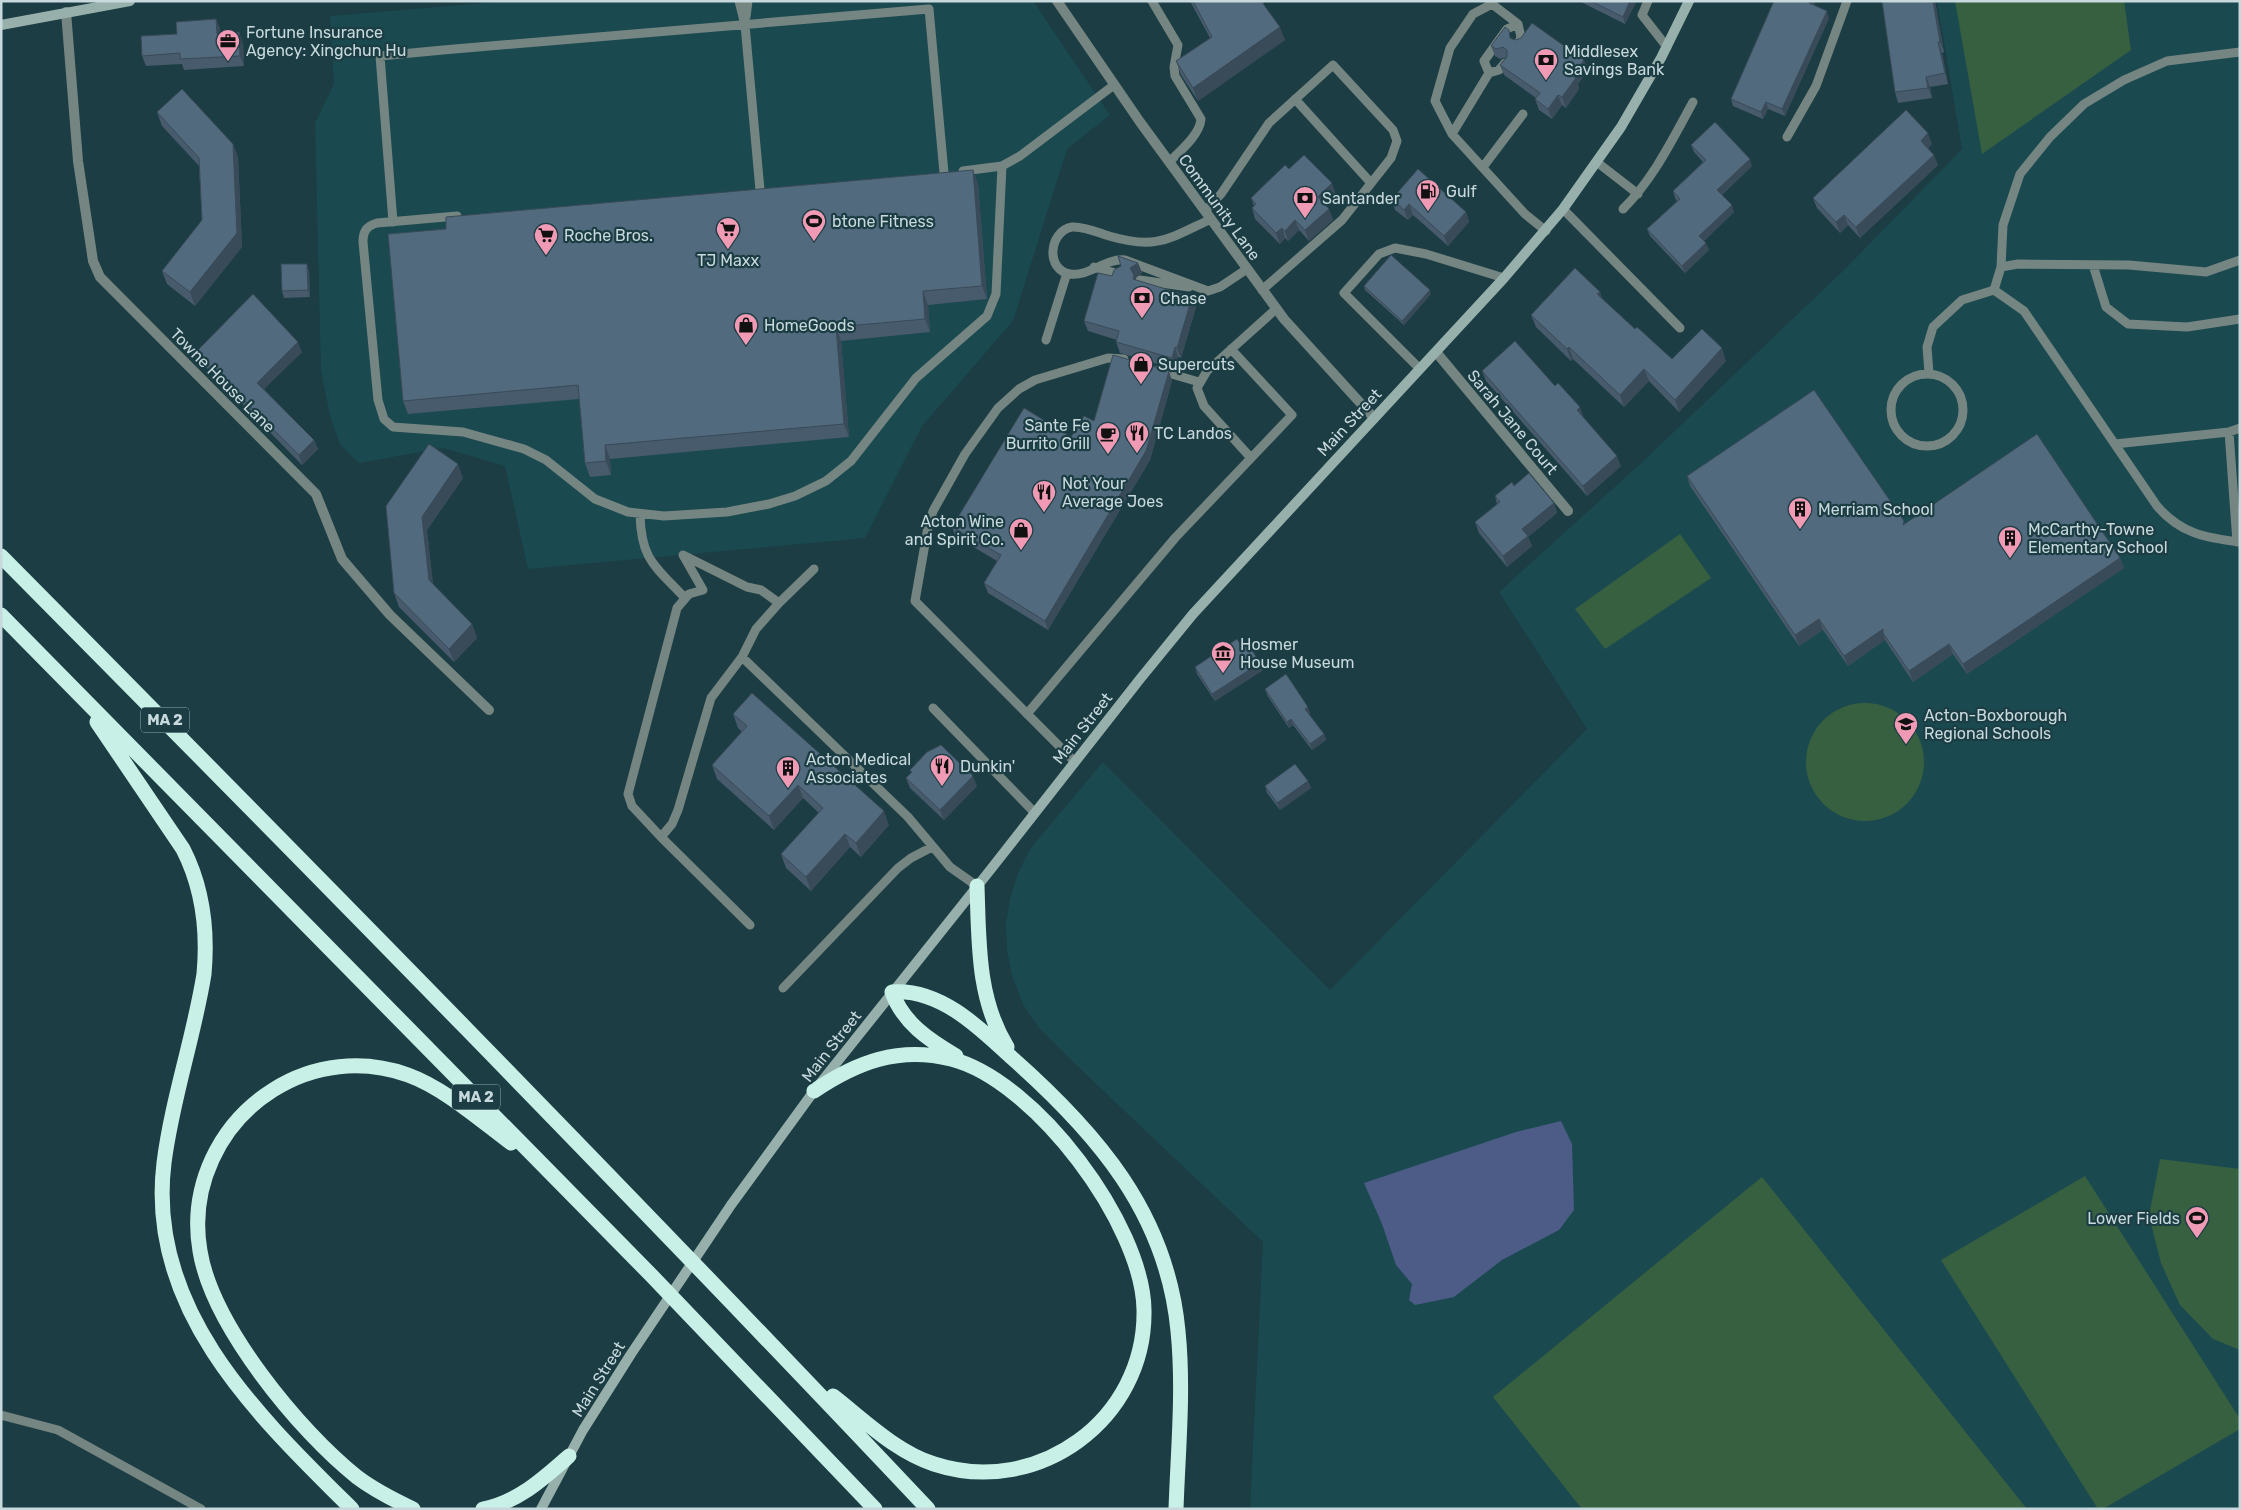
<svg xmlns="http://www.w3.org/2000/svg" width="2241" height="1510" viewBox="0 0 2241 1510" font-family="Rubik,sans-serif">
  <rect width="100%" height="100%" fill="#1b3d43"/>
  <path fill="#1a4950" d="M509,1h524l77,114 -43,34 -54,172 -91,105 -57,112 -337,31 -23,-103 -62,-18 -84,15 -19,-19 -10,-28 -9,-46 -6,-247 19,-39 -4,-68z
    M1937,1h303v1508h-990l13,-267 -188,-178 -35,-35 -16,-23 -12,-30 -5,-26 -1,-26 4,-25 8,-26 12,-24 73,-87 227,228 257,-261 -88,-137 140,-127 205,-195 118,-121z"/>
  <path fill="#376041" d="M1955,1h169l7,49 -149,104z
    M1680,534l31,44 -106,71 -30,-40z
    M1806 762a59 59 0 1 1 118 0a59 59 0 1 1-118 0Z
    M2160,1159l80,10v181l-27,-11 -33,-34 -19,-42 -12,-47z
    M2085,1176l155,243v10l-137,80h-5l-157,-249z
    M1762,1177l265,332h-445l-89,-112z"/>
  <path fill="#4d5b87" d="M1561,1121l11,23 2,66 -15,20 -57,30 -48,37 -39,8 -6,-5 3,-16 -16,-19 -14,-41 -18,-41 152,-51z"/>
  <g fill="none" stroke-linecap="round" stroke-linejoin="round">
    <path stroke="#758581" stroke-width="9" d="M739,1l6,24 15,165
      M1152,1l26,44 -4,22 1,9 26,43c-1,16 -22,33 -32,43
      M1648,1l-6,14 25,32
      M746,17l2,-16
      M1518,44l3,-7 -3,-13 -26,-20 -19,10 -23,34 -15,53 17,33 73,80 21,17
      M1489,73l-5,-12 23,-32 11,-5
      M1295,99l76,84
      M1452,134l37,-61 10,-3 6,-7
      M1787,137l29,-51 31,-85
      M1598,163l40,31
      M1483,167l40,-53
      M963,171l39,-5
      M1563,209l117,119
      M1623,209c31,-31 49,-69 70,-107
      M1205,211l16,-17 48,-71 64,-58 60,65 4,11 -6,17 -49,62 -80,70
      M457,216l-80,7c-11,3 -14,9 -14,19l15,158 6,19 9,8 70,5 61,17 22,11 49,39 33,13 36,4 63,-4 42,-8 26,-8 31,-15 25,-20 65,-83 71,-62 9,-22 6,-128 18,-10 94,-71
      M1211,219c-43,20 -54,31 -102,17 -10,-3 -25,-10 -37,-9 -23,4 -27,43 -2,47 19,3 35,-16 55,-14l83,31 12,-4 27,-18
      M393,222l-13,-166 63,-6 486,-41 15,164
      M2093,265l13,42 22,17 59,3 53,-8
      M1094,267l25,7
      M2001,267l17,-3 111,1 77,7 34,-12
      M1140,280l49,7
      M1994,290l7,-23 2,-42 17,-51 30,-37 34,-33 40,-24 43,-19 73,-9
      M1994,290l30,21 133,195c23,27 48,32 83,36
      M1046,340l21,-67
      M1420,369l-76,-76 35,-39 16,-6 31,6 78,24
      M1158,370l41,12
      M1929,373l-2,-26 6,-20 29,-27 32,-10
      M1891 410a36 36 0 1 1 72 0a36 36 0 1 1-72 0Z
      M2115,444l114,-12
      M1251,458l-47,-52 -7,-18 10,-17 69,-62
      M640,514c1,46 15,52 44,83
      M2237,542l-8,-110 11,-4
      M683,555l64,32 14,3 18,13 -23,26 -14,28 -31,41 -33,112 -6,14 -11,13 -29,-31 -4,-12 49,-186 12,-14 14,-4z
      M779,603l35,-34
      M742,657l166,160 42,50 27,19
      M933,708l102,105
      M1027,714l148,-176 117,-123 -61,-66
      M1075,762l-160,-161 13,-74 5,-16 32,-57 33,-46 21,-19 16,-9 73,-22 16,1
      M661,837l89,88
      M783,988l115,-120 13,-10 21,-11
      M1,1415l57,15 143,79"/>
    <path stroke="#758581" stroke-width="10" d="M1057,1l83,121 144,197 90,99
      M66,12l12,149 15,100 7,16 216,217 26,65 48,56 99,95
      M1436,352l132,159"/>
    <path stroke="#97b0ab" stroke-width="10" d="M1,25l129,-24
      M541,1509l42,-79 48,-76 100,-149 83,-114 177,-222 149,-190 53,-65 311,-336 59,-69 58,-82 40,-69 28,-57"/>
    <path stroke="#c9f0e7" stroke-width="15" d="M1,556c312,315 623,631 927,953
      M1,615l650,660 224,234
      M97,722l86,127c20,39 25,81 21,125 -10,63 -32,125 -40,189 -18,146 93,252 188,346
      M977,886c2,56 0,112 30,161
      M956,1056c-27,-16 -53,-33 -64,-64 47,-4 87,35 119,65 85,75 156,156 167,274 6,59 0,119 -2,178
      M814,1091c43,-29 85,-45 137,-32 84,21 192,166 193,251 2,109 -106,188 -210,154 -38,-12 -70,-44 -101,-68
      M413,1509c-19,-9 -39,-19 -56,-32 -58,-46 -145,-152 -157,-226 -11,-64 19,-127 73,-161 41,-26 90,-31 135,-15 36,13 72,45 103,68
      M483,1509c35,-7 60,-30 86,-53"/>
  </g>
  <path fill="#475b6c" d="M1190,1h74v5l21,34 -87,61 -17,-26 -5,-14 34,-23z
    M1579,1h57v1l-11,22z
    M1774,1h41l-1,4 15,13 -44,98 -17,-7 -5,10 -30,-13 -2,-7z
    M1935,1l9,51 -2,1 6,31 -18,3 2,11 -34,5 -3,-11z
    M216,19l4,10v4l23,10 1,23 -60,4 -2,-6 -36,2 -4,-10 35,-22z
    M1512,39l76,31 -10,14 1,5 -13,19 -4,-3 -10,14 -13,-9 -4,-11 1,-1 -32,-23 -4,-10 6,-8 -6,2 -5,-3 -4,-10z
    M157,112l76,32 5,13 4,90 -47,59 -28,-22 -5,-13 40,-51 -3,-54 -37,-40z
    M1932,144l-4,4 10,17 -78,73 -12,-13 -8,8 -23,-25 -4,-10z
    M1691,145l61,21 -30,29 12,17 -30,29 5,9 -24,23 -35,-37 -3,-7 30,-28 -2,-3 -2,-7 30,-29 -9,-10z
    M1289,169l47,25 -11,10 4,5 4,11 -24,21 -10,-11 -11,11 -3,-3 -5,6 -25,-25 -3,-11 2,-2 -3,-8z
    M978,183l9,116 -59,6 2,27 -89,9 8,96 -239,22 1,16 -21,2 -5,-14 -6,-64 -171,15 -5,-13z
    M1392,199l74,13 3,10 -21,24 -35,-31 -5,5 -13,-10z
    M1138,263l4,10 -7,5 1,2 60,27 -15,51 -3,-1 -3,12 -55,-16 -4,-11 1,-2 -29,-9 -4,-10 28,-45z
    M309,270l1,27 -26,1 -2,-7z
    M1364,286l67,8 -27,31 -39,-35z
    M1600,292l2,7 33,30 37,30 54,2 -47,51 -30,-31 -25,26 -51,-48 -2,2 -35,-34 -5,-12z
    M196,352h106l-38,37 50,51 4,9 -16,16 -102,-104z
    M1482,371l73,15 29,32 37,48 -34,30 -101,-115z
    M1172,381l-22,79 -102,170 -60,-37 -4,-10 13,-22 -42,-25 -3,-9 119,-90 23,-16z
    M1687,476l218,48 215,34 4,10 -157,106 -14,-20 -40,28 -28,-42 -37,26 -25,-36 -24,16 -109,-160z
    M463,478l-36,52 6,55 39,39 5,14 -23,24 -55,-55 -5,-14 -8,-87z
    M1514,486l40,17 3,10 -29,24 4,9 -25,21 -28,-34 -4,-11 22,-18 -2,-8z
    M1243,648l20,22 -48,31 -18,-27 -2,-7z
    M1265,689l45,24 -1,1 15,20 2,6 -14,10 -19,-25 -4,3 -22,-33z
    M733,714l156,111 -28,32 -11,-10 -39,44 -25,-23 -5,-14 38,-41 -16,-15 -29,32 -57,-51 -5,-14 30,-33 -4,-4z
    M910,770l67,16 -33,34 -34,-32 -4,-10 5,-5z
    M1308,781l3,7 -31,22 -13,-17 -2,-7z"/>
  <path fill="#394a58" d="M1630,1h6v1l-11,22 -2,-7z
    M1810,1h5l-3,9 -3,-7z
    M1933,1h2l9,51 -4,-10z
    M1827,11l2,7 -44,98 -3,-7z
    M216,19l4,10 1,15 -4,-10z
    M1280,27l5,13 -87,61 -5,-13z
    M239,32l4,11 1,23 -4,-10z
    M1938,42l4,11 6,31 -3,-11z
    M1584,60l4,10 -10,14 1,5 -13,19 -4,-11 10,-21z
    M1926,77l4,10 2,11 -4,-10z
    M1558,95l4,10 -10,14 -4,-10z
    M1766,102l2,7 -5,10 -2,-7z
    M1928,133l4,11 -7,7 -4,-10z
    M233,144l5,13 4,90 -47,59 -5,-14z
    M1934,155l4,10 -78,73 -4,-11z
    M1750,159l2,7 -32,31 -3,-7z
    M973,170l5,13 9,116 -5,-13z
    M1332,183l4,11 -14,14 -4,-11z
    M1409,204l4,11 -5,5 -4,-10z
    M1732,205l2,7 -32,31 -3,-7z
    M1329,209l4,11 -24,21 -4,-11z
    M1466,212l3,10 -21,24 -4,-10z
    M1844,215l4,10 -8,8 -4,-11z
    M1295,220l4,10 -11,11 -3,-10z
    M1282,228l3,10 -5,6 -4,-11z
    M1706,243l3,7 -24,23 -3,-7z
    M1138,263l4,10 -7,5 3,8 -5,-7 -3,-11z
    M307,264l2,6 1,27 -2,-7z
    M1430,290l1,4 -27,31 -2,-4z
    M923,291l5,14 2,27 -5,-13z
    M1600,292l4,12 -7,-10z
    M1192,297l4,10 -15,51 -4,-10z
    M836,327l5,14 8,96 -5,-13z
    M298,342l4,10 -41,40 -4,-9z
    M1175,347l3,10 -3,12 -3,-11z
    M1569,347l4,12 -2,2 -4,-12z
    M1722,348l4,13 -47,51 -4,-12z
    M1644,369l5,12 -25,26 -4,-12z
    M1169,371l3,10 -22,79 -102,170 -3,-9z
    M1580,407l4,11 -7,-8z
    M314,440l4,9 -16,16 -3,-10z
    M605,445l5,14 1,16 -5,-14z
    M1617,456l4,10 -34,30 -4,-10z
    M458,464l5,14 -36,52 7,64 -5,-14 -7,-63z
    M1554,503l3,10 -29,24 4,9 -25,21 -4,-11 19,-27z
    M2120,558l4,10 -157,106 -4,-10z
    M1819,619l4,11 -24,16 -4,-11z
    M472,624l5,14 -23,24 -5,-13z
    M1883,629v4l2,7 -37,26 -4,-10z
    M1949,644l4,10 -40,28 -4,-11z
    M1260,663l3,7 -48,31 -3,-7z
    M1308,707l2,6 -3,2 -2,-6z
    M1291,719l2,6 -4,3 -2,-6z
    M1324,734l2,6 -14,10 -2,-6z
    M973,776l4,10 -33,34 -4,-10z
    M1308,781l3,7 -31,22 -3,-7z
    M798,785l5,13 -29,32 -5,-14z
    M884,811l5,14 -28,32 -5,-14z
    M845,834l5,13 -39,44 -5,-14z"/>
  <path fill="#526a7d" stroke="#394a58" d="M1193,1h68l19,26 -87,61 -17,-27 36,-24z
    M1591,1h39l-7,16z
    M1774,1h36l-1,2 18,8 -45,98 -16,-7 -5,10 -30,-13z
    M1882,1h51l7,41h-2l7,31 -19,4 2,11 -33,4z
    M216,19l1,15 22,-2 1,24 -60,3v-6l-38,3 -1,-20 36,-2 -1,-12z
    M1532,23l52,37 -12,16 4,2 -14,19 -4,-2 -10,14 -13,-10 5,-6 -40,-28 7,-8v-7l-4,-3 -7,2 -5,-3 14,-19 4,3 1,8 5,2 6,-2z
    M182,89l51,55 4,89 -47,59 -28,-21 40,-51 -3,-62 -42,-46z
    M1906,110l22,23 -7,8 13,14 -78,72 -12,-12 -8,7 -23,-24z
    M1715,122l35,37 -33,31 15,15 -33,31 7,7 -24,23 -35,-37 33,-30 -7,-8 33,-31 -15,-15z
    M1304,155l28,28 -14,14 11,12 -24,21 -10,-10 -10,11 -3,-3 -6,5 -24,-25 4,-4 -5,-6 34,-33 4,4z
    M1418,169l48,43 -22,24 -35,-32 -5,6 -12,-11z
    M973,170l9,116 -59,5 2,28 -89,8 8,97 -239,21 1,16 -21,2 -7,-78 -175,16 -15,-167 58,-5v-12z
    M1391,255l39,35 -28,31 -38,-35z
    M1118,256l20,7 -8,5 4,7 -1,4 59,18 -15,51 -2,-1 -3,11 -56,-16 3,-11 -35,-10 14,-48 14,3 2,-6 7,-4z
    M281,264h26l1,26 -26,1z
    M1575,268l25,24 -3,2 38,35 2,-2 35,32 30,-30 20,19 -47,52 -31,-31 -24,26 -51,-48 -2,2 -36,-34z
    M253,294l45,48 -41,41 57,57 -15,15 -103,-103z
    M1515,341l40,45 3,-3 22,24 -3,3 40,46 -34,30 -101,-115z
    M1113,355l56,16 -23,80 -101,170 -61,-38 17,-28 -49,-28 72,-119 47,29 13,-21 10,5z
    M1814,390l90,131 -1,4 134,-91 83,124 -157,106 -14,-20 -40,27 -26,-38v-4l-39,27 -25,-37 -24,16 -108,-159z
    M429,444l29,20 -36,53 7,63 43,44 -23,25 -55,-56 -8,-87z
    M1529,473l25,30 -32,26 6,7 -25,20 -28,-34 25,-20 -5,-6 17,-14 2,4z
    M1237,639l6,9 5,-4 12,19 -48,31 -17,-27z
    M1286,674l22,33 -3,2 19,25 -14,10 -19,-25 -4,3 -22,-33z
    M752,693l132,118 -28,32 -11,-9 -39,43 -25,-23 42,-46 -25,-23 -29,31 -57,-51 35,-39 -14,-12z
    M941,745l32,31 -33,34 -34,-32 6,-6 -2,-2 17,-18z
    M1295,764l13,17 -31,22 -12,-17z"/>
  <defs>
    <g id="office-pin" transform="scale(1.25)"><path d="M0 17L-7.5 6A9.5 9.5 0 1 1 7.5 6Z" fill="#f09ab5" stroke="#1b3d43"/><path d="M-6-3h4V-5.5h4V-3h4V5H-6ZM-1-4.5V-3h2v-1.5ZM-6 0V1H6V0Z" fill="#111"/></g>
    <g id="bank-pin" transform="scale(1.25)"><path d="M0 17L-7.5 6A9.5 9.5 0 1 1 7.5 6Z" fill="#f09ab5" stroke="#1b3d43"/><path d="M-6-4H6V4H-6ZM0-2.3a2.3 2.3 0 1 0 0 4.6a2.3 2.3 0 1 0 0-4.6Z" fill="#111"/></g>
    <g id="fuel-pin" transform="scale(1.25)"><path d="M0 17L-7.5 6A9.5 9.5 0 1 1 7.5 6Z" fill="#f09ab5" stroke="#1b3d43"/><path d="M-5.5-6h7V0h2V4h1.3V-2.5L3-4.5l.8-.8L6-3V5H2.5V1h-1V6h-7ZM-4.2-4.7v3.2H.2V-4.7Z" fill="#111"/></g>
    <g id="stadium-pin" transform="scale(1.25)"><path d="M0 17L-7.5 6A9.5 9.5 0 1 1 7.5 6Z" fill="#f09ab5" stroke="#1b3d43"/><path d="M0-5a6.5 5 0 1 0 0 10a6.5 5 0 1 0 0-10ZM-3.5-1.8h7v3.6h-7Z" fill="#111"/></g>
    <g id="supermarket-pin" transform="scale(1.25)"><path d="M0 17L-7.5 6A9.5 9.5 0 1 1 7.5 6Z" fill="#f09ab5" stroke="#1b3d43"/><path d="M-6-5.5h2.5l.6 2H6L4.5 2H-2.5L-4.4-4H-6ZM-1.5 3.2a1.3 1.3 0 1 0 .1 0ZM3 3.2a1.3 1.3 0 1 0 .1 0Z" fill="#111"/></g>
    <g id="shop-pin" transform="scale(1.25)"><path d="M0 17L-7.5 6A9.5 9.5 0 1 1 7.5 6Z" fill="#f09ab5" stroke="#1b3d43"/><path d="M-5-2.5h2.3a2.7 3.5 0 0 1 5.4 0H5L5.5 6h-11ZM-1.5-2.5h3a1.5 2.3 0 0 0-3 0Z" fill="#111"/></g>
    <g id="restaurant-pin" transform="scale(1.25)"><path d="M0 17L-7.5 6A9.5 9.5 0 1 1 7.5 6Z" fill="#f09ab5" stroke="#1b3d43"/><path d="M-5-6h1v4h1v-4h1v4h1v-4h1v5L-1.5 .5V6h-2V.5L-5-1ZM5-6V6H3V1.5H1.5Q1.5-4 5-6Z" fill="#111"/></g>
    <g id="cafe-pin" transform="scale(1.25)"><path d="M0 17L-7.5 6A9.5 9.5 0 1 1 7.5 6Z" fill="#f09ab5" stroke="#1b3d43"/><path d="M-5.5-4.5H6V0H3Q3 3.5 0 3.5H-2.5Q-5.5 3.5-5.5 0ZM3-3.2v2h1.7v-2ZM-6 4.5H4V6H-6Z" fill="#111"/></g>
    <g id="building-pin" transform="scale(1.25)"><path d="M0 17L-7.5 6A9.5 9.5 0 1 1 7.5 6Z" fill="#f09ab5" stroke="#1b3d43"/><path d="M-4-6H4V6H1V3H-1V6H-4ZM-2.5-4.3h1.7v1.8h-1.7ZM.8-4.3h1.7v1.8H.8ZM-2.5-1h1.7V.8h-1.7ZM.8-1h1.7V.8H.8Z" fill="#111"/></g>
    <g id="museum-pin" transform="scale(1.25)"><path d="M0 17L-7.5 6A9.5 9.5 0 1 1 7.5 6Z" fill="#f09ab5" stroke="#1b3d43"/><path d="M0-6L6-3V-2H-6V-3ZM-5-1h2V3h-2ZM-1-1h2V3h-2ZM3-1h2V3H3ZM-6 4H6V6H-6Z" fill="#111"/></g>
    <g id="school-pin" transform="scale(1.25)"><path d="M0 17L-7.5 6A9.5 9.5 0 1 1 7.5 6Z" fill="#f09ab5" stroke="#1b3d43"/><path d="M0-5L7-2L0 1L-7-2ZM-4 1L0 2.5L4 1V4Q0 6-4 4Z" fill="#111"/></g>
  </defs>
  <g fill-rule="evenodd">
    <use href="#office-pin" x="228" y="41"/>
    <use href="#bank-pin" x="1546" y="60"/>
    <use href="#fuel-pin" x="1428" y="191"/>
    <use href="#bank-pin" x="1305" y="198"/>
    <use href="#stadium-pin" x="814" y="221"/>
    <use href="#supermarket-pin" x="728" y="229"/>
    <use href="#supermarket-pin" x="546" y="235"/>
    <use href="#bank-pin" x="1142" y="298"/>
    <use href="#shop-pin" x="746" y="325"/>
    <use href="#shop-pin" x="1141" y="364"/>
    <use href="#restaurant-pin" x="1137" y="433"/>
    <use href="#cafe-pin" x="1108" y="434"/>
    <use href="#restaurant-pin" x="1044" y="492"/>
    <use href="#building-pin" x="1800" y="509"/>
    <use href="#shop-pin" x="1021" y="530"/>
    <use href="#building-pin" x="2010" y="538"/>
    <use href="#museum-pin" x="1223" y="653"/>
    <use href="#school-pin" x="1906" y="724"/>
    <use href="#restaurant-pin" x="942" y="766"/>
    <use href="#building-pin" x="788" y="768"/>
    <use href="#stadium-pin" x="2197" y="1218"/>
  </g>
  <g text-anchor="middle" stroke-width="4.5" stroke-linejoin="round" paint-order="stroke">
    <g fill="#1b3d43" stroke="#93aaaf" stroke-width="1">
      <rect x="141" y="707.5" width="48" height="25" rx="4"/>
      <rect x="452" y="1084.5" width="48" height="25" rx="4"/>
    </g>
    <g font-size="15" font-weight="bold" fill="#c7d9dd">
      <text x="165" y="725">MA 2</text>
      <text x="476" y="1102">MA 2</text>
    </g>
    <g font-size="16" fill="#c7d9dd" stroke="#1b3d43" text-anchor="start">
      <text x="246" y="38">Fortune Insurance<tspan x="246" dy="18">Agency: Xingchun Hu</tspan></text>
      <text x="1564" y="57">Middlesex<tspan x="1564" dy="18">Savings Bank</tspan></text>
      <text x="1446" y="197">Gulf</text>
      <text x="1322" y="204">Santander</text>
      <text x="832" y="227">btone Fitness</text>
      <text x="564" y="241">Roche Bros.</text>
      <text x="728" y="266" text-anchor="middle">TJ Maxx</text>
      <text x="1160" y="304">Chase</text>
      <text x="764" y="331">HomeGoods</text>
      <text x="1158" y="370">Supercuts</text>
      <text x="1090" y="431" text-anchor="end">Sante Fe<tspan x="1090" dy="18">Burrito Grill</tspan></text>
      <text x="1154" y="439">TC Landos</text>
      <text x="1062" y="489">Not Your<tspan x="1062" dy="18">Average Joes</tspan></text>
      <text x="1818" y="515">Merriam School</text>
      <text x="1004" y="527" text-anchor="end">Acton Wine<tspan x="1004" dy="18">and Spirit Co.</tspan></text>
      <text x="2028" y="535">McCarthy-Towne<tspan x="2028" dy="18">Elementary School</tspan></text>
      <text x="1240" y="650">Hosmer<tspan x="1240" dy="18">House Museum</tspan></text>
      <text x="1924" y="721">Acton-Boxborough<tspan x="1924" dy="18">Regional Schools</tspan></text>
      <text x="806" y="765">Acton Medical<tspan x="806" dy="18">Associates</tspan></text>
      <text x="960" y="772">Dunkin'</text>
      <text x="2180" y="1224" text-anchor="end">Lower Fields</text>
    </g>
    <g font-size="16" fill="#c7d9dd" stroke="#1b3d43">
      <text transform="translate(1220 207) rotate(54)" y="6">Community Lane</text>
      <text transform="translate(223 380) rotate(45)" y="6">Towne House Lane</text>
      <text transform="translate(1349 422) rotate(-47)" y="6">Main Street</text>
      <text transform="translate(1513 422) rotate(50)" y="6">Sarah Jane Court</text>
      <text transform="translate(1082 728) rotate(-52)" y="6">Main Street</text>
      <text transform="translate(831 1046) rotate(-52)" y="6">Main Street</text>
      <text transform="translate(598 1379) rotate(-58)" y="6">Main Street</text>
    </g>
  </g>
  <rect width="2241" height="1510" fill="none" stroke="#c7d9dd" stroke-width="5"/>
</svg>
